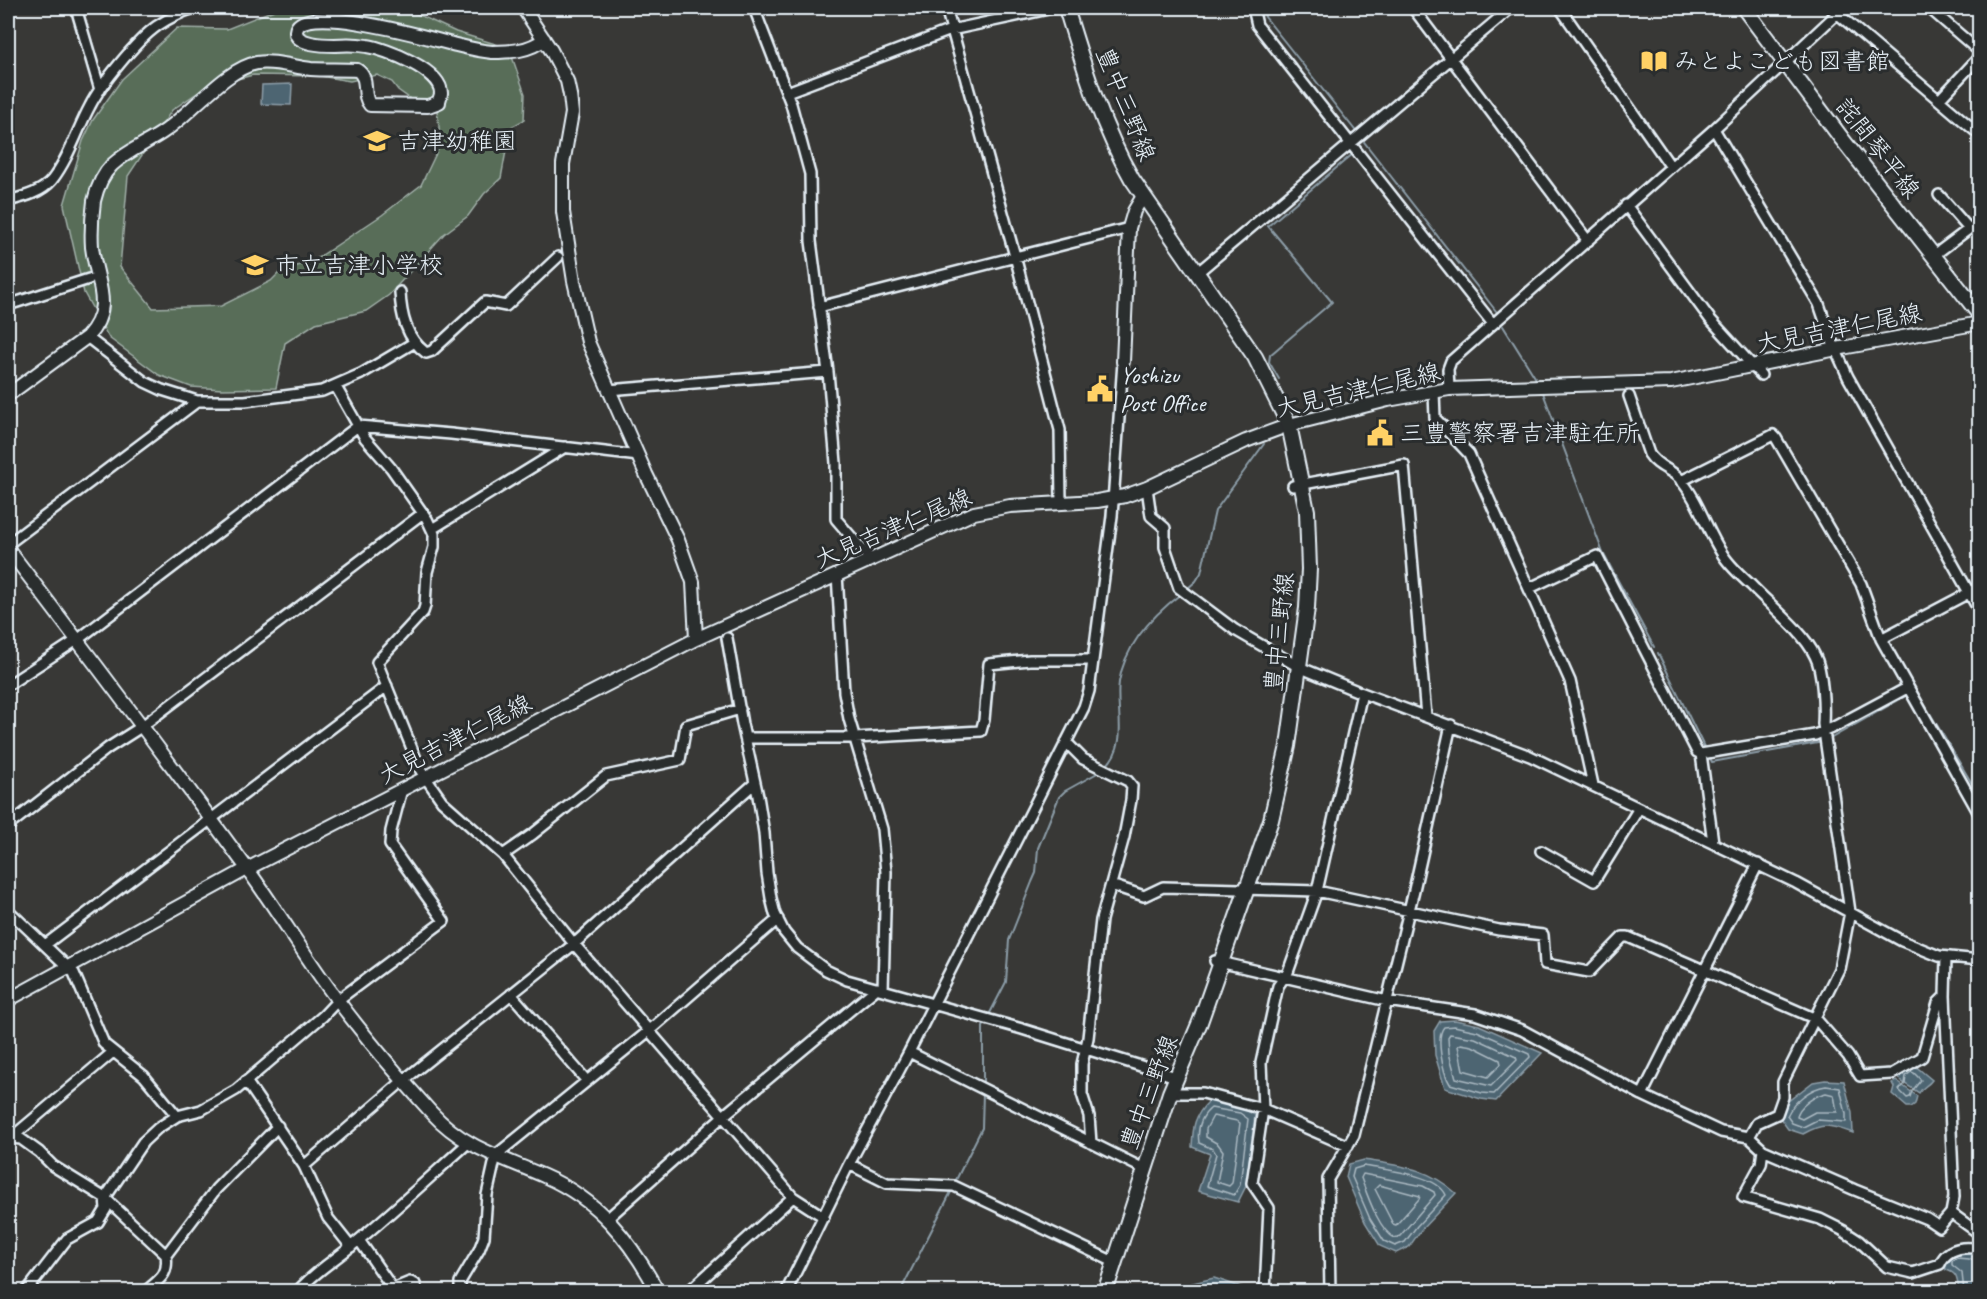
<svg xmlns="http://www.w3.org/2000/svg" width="1987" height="1299" viewBox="0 0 1987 1299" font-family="Caveat,'Klee One',sans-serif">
  <rect width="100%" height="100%" fill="#383836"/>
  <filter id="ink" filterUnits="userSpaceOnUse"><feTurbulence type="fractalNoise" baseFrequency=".0167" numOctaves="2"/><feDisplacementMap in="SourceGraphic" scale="12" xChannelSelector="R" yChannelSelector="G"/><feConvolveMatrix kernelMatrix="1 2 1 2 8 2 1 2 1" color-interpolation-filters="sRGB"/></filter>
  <g filter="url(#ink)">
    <path fill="#586d59" stroke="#a0afa8" stroke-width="1.5" fill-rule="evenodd" d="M279,8h125l52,24 53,16 16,46 -1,26 -20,11 2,20 -5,27 -17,16 -16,22 -24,18 -55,61 -23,16 -50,12 -31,20 -9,45 -54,1 -31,-2 -32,-12 -50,-37 -25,-45 -20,-88 19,-64 10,-21 29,-41 55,-51 50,1zM253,75l67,1 30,5 27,-6 15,7 6,8 14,10 25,11 4,32 -20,42 -39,30 -72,48 -27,6 -12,12 -50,25 -68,2 -33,-41 8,-91 44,-66 34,-23z"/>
    <path fill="#4e6572" stroke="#8c9da8" stroke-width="1.5" d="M292,84l-1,21 -30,-1 1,-19z
      M1455,1020l24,5 63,28 -46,48 -15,-2 -36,-11 -10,-33 -1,-24 6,-10z
      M1913,1064l19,16c-4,6 -10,7 -13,13l-17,-11 -7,-8z
      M1825,1080l19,1 8,32 1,20c-23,-8 -29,-11 -50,1l-15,-5 -8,-11 7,-16 26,-20z
      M1896,1081l21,15 -2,8 -4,3h-4l-15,-13 2,-7 -2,-4z
      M1209,1101l33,7 13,7 -9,71 -8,16 -40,-11 12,-37 -18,-7c1,-21 2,-31 17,-46z
      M1364,1160c37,6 63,7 92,33l-35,37 -12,17 -13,6 -16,-7 -15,-24 -19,-45 3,-13z
      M1954,1252l25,3v36h-20c-2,-11 -1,-18 -13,-21l-1,-8z
      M1214,1278l39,13h-85l25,-8z"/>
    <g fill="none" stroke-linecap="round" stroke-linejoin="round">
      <path stroke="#aab9c2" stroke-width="1.5" d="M1454,1026l23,5 52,23 1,3 -36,37 -12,-1 -32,-9c-7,-11 -15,-47 -6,-57z
        M1450,1034l25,4 41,19 1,3 -26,26 -35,-8 -7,-25 -1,-16z
        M1461,1044l11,2 28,14 1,4 -13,13 -25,-7 -5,-24z
        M1911,1072l3,1 7,7 -9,11 -2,6 -3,1 -8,-8 6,-6 1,-8z
        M1826,1086l14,2 6,26v8l-29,-2 -14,7 -11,-4 -5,-7c6,-14 23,-28 39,-30z
        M1826,1093l8,2 3,17h-22l-13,7 -5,-2c1,-11 19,-22 29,-24z
        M1211,1108l29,5 8,6 -8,66 -6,10 -27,-9 9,-32 -3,-5 -14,-6c-2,-14 1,-26 12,-35z
        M1213,1116l24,5 3,2 -8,60 -3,3 -12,-4 6,-31 -5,-7 -12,-7v-8z
        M1364,1166c21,4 73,8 82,29l-29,31 -12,16 -10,4 -11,-5 -14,-22 -18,-42 2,-8z
        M1363,1174l60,12 11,6 1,3 -35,41 -5,2c-16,-7 -28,-44 -34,-60z
        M1379,1185l41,11 -1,3 -23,26 -3,-1 -18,-35z
        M1964,1292l-2,-19 -10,-8v-4l5,-3 23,2"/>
      <path stroke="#8c9da8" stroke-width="2" d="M1263,8l2,9 93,117
        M1361,138l135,173
        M1503,326l35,56
        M1279,379l-10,-17 1,-7 62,-53 -64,-76 86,-73
        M1542,390l61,163 51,94
        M1187,589l9,-8 5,-8 14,-62 49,-67
        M1658,653l46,94
        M1916,690l64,107
        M1828,740l76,-43
        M1711,760l1,2 111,-20
        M1105,767c25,-24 10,-55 14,-85 6,-38 34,-67 63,-89
        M989,1015l17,-33 3,-42 23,-58 4,-9 2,-25 21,-51 6,-6 36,-20
        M983,1086v-59l3,-6
        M954,1184l28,-56 1,-36
        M900,1292l52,-102"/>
      <g stroke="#e8f1f8" stroke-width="14">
        <path id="street" d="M76,8l24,82
          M754,8l37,96 19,70 1,67 17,131 8,91v56l35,41
          M946,8l69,248 45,174 1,73
          M1253,8l4,17 236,299
          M1413,8l175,233
          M1560,8l111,159
          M1831,8l149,127
          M1929,8l51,44
          M787,92l164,-62 102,-22
          M1939,100l41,-44
          M1714,129l105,175 12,35 17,38 132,235
          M8,201c15,-4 33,-8 44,-21 17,-22 25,-50 38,-74 11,-22 47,-66 67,-80 12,-8 24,-14 37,-18
          M1626,205l84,114 51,56
          M1933,256l36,-27 -30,-34
          M1197,273l314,-265
          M400,292c1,23 6,46 26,61l6,-2 53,-49 21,4 52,-49
          M8,305l81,-26
          M819,307l310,-79
          M87,337l58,45 17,8 35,11h48l77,-10 39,-17 54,-32
          M336,387l29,51 26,30 36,51 7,15v13l-7,25 -2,34 -2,6 -46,50 44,109 21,30 61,54 71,89 219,253 31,20
          M1449,389l-1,-20 3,-8 263,-232 129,-121
          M608,390l220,-18
          M1434,392l1,26 34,36 101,227 23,104
          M1629,396l20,58c9,14 21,14 31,25 19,22 27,52 43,76 7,11 18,21 28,30 19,20 53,47 64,71 8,15 9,51 8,68l27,188 -11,57 -56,113v15l-6,17 -20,9 -8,14
          M1681,481l92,-46 3,3 85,146 20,55 99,176
          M1293,486l111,-21 22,251
          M1147,488l4,28 14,12v19l14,41 56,42 64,37 58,24 173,65 266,127 106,58 37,15 41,4
          M432,529l133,-82
          M8,544l190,-143
          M837,574l7,118 5,27 33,110 4,43 -3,118
          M1530,588l67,-32 100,196 4,2 12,88
          M727,638l15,86 16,72 6,37 3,40 4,25 4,16 9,18 13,16 29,22 21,10 175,49 154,48
          M1881,639l99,-52
          M8,685l72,-47 278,-212 93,8 188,22
          M745,738h110l126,-7 3,-11 5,-56 41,-4h63
          M1066,742l17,17 45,22 4,5 -1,14 -7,37 -23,83 -13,118 -6,26v30l7,22 2,27
          M1701,754l114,-19 21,-9 71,-38
          M8,826l100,-78 33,-21 282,-214
          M1541,851l53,30 45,-73
          M503,855l30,-21 73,-58 74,-16 6,-35 54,-16
          M1111,885l33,11 19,-9 154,4 182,39 44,5 2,29 44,8 34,-35h5l188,82 32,37 12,20 32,-2 30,-17 16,-54 7,-7
          M8,910l66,63 30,71 40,32 33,40
          M45,945l342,-259
          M1215,961l172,40 88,13 47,16 120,65 79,37 28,5 14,13 92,40 72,29 12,8 12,-14 3,-16 -9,-201 1,-39
          M511,994l76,87
          M909,1052l235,117
          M246,1081l58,85 24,52 23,29
          M1170,1093h33l60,16 85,37
          M1642,1095l116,-231
          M11,1138l10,1 18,13 14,14 52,32 61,57c3,21 -7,24 -21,37
          M11,1138l102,-86
          M1763,1150l-2,14 -18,33 77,22 22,11 17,11 28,26 26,6 27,-9c7,-16 23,-18 40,-15
          M849,1164l38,19 67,3 160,76
          M304,1166l100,-86 170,-136 181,-161
          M1951,1213l29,21
          M607,1219l115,-102 155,-129
          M359,1240l34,49 17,-7 5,2 2,8
          M166,1255l50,-66 62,-63
          M26,1292l41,-53 31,-17 8,-13 -1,-11 38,-56 15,-14 19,-12 24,-6 35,-20 87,-74 15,-16 106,-79 -54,-76 1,-14 11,-42
          M297,1292c17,-20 38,-32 57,-48 39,-32 76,-67 114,-101
          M460,1292v-10l19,-32 5,-13 3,-42 9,-40 154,-125 128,-111
          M688,1292l105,-95
          M786,1292l63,-128 60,-112 175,-345 5,-16 23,-175 11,-154
          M1265,1292l4,-84 -17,-25 11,-74 -2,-46 17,-77 10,-14 29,-81 45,-198
          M1330,1292l-2,-113 26,-44 60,-245 37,-165"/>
      </g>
      <g stroke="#e8f1f8" stroke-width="16">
        <path id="secondary" d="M523,8l28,42 16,31 3,14 2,18 -9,51v48l11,69 14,61 58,132 32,66 15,42 3,57
          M1123,362l6,-134 5,-17 9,-15
          M8,395l79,-58c28,-30 9,-55 5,-90 -1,-15 0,-31 2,-46 3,-13 8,-26 18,-36 16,-15 36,-22 54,-35 26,-18 61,-62 91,-67 17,-3 36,4 54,6 15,1 30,0 46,1 13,8 4,25 13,35l58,1 11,-4c0,-3 2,-6 2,-9 0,-23 -55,-44 -74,-47 -11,-2 -21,-2 -32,-1 -9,0 -40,0 -39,-14 3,-31 140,9 160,14 12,3 24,6 36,7 18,0 38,-1 52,-13
          M8,549c80,105 160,211 238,318 26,36 49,73 74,109 33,47 72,93 111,136 33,36 70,45 113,64 55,24 86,64 114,116
          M8,1000l239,-131 449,-230 278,-126 36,-7 87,-5 28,-5 22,-8 99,-47 43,-16 99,-25 61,-11 222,-7 171,-34 138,-25"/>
      </g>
      <g stroke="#e8f1f8" stroke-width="18">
        <path id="primary" d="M1066,8c18,59 35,117 66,171l123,178 34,68 18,86 2,58 -2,39 -19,138 -17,74 -71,202 -30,71 -65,199
          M1744,8l98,131 138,176"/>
      </g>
      <use href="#street" stroke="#2a2d2e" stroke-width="9"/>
      <use href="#secondary" stroke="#2a2d2e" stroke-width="12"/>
      <use href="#primary" stroke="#2a2d2e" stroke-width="14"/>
    </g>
  </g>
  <defs>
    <g id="library-bare" transform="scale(2.07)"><path d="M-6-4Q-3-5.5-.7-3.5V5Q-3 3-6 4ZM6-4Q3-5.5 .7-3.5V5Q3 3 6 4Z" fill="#ffd166" stroke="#2a2d2e" stroke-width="2.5" paint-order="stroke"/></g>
    <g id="school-bare" transform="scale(2.07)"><path d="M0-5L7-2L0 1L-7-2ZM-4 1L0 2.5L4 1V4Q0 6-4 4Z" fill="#ffd166" stroke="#2a2d2e" stroke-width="2.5" paint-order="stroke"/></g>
    <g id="civic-bare" transform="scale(2.07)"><path d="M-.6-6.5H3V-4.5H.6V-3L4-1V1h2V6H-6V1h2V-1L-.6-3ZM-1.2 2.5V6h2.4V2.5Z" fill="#ffd166" stroke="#2a2d2e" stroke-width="2.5" paint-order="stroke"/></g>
  </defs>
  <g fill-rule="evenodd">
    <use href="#library-bare" x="1654" y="61"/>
    <use href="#school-bare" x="377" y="141"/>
    <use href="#school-bare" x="255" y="265"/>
    <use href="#civic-bare" x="1100" y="389"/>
    <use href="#civic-bare" x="1380" y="433"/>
  </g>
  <g text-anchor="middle" stroke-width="6" stroke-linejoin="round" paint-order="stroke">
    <g font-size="24" fill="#e8f1f8" stroke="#2a2d2e" text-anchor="start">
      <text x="1674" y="69">みとよこども図書館</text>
      <text x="397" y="149">吉津幼稚園</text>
      <text x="275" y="273">市立吉津小学校</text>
      <text x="1120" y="383">Yoshizu<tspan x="1120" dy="28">Post Office</tspan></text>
      <text x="1400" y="441">三豊警察署吉津駐在所</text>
    </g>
    <g font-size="24" fill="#e8f1f8" stroke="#2a2d2e">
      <text transform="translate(1126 104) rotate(68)" y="8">豊中三野線</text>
      <text transform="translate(1878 148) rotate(52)" y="8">詫間琴平線</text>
      <text transform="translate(1839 328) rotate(-11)" y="8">大見吉津仁尾線</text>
      <text transform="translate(1358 390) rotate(-13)" y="8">大見吉津仁尾線</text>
      <text transform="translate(893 528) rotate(-23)" y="8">大見吉津仁尾線</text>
      <text transform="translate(1279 632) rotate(-84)" y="8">豊中三野線</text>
      <text transform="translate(455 739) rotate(-27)" y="8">大見吉津仁尾線</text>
      <text transform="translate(1149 1092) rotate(-69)" y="8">豊中三野線</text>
    </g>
  </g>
  <rect width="1987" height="1299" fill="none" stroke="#2a2d2e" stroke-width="30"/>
  <rect x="15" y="15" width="1957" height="1269" fill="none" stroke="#e8f1f8" stroke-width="2" filter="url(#ink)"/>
</svg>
